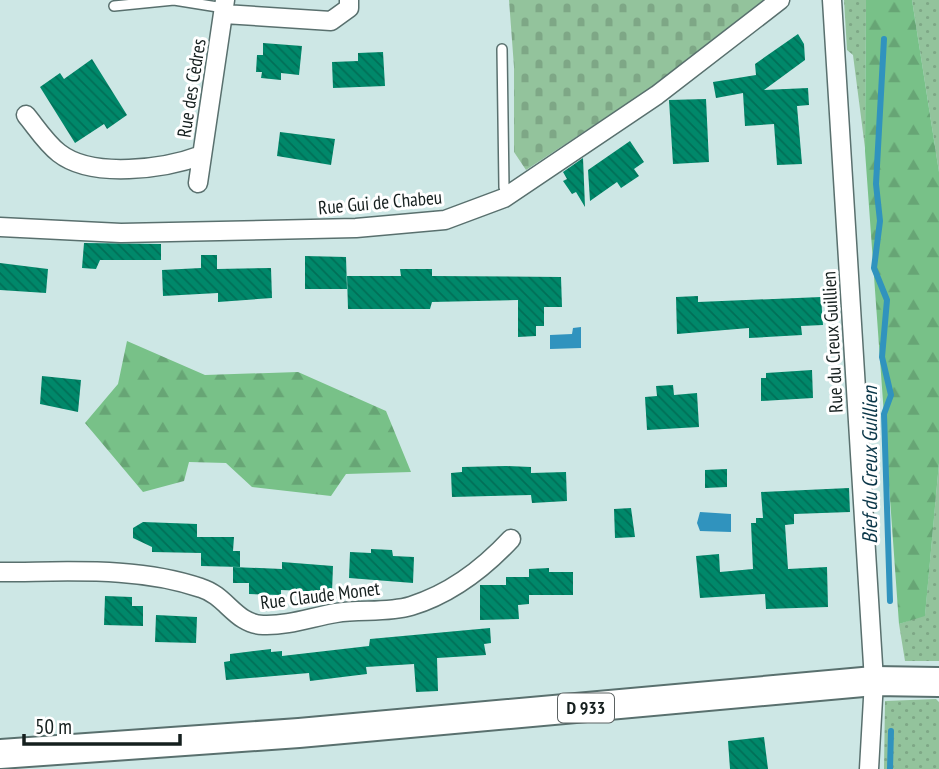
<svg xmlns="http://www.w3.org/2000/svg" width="939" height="769" viewBox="0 0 939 769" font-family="'PT Sans Narrow',sans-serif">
  <defs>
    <pattern id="grass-dots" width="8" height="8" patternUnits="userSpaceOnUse" patternTransform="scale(1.75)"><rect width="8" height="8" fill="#93c39c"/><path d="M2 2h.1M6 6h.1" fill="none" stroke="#7ea786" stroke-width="1.8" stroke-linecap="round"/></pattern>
    <pattern id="forest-firs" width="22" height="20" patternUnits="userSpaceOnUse" patternTransform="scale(1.75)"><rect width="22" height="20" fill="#78c188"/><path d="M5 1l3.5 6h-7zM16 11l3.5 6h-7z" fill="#67a575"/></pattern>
    <pattern id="cemetery-stones" width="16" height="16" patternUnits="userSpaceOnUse" patternTransform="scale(1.75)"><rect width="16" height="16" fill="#93c39c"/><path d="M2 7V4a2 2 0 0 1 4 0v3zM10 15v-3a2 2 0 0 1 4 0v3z" fill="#7ea786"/></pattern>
    <pattern id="building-back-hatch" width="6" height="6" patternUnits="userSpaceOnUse" patternTransform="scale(1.75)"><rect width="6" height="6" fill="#00886a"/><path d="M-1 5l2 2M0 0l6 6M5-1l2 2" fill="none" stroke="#016f57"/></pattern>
  </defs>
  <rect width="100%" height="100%" fill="#cde7e5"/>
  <path fill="url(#grass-dots)" d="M844,0h22l-1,148 -12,-93 -6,-5z
    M912,0h27v172z
    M939,463v198h-34l-6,-37 26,-9z
    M936,699l3,3v67h-55l1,-68z"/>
  <path fill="url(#forest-firs)" d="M866,0h46l27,172v291l-14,153 -26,8 -34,-473z
    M127,341l78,34 93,-3 88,39 25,61 -65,2 -15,22 -79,-9 -26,-24 -37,-1 -5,19 -41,11 -58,-69 33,-39z"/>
  <path fill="url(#cemetery-stones)" d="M509,0h257l-108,83 -132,87 -12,-18v-85z"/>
  <path fill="#3093be" d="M581,327v21l-31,1v-14l22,-1 1,-6z
    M700,512l31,2v18l-31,-1 -3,-8z"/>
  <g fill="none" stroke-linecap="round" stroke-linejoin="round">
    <path stroke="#3093be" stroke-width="6" d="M884,39l-8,145 4,37 -6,47 13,32 -5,57 9,38 -7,19 6,187
      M890,769l1,-38"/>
  </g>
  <path fill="url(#building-back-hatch)" d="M798,34l6,10 1,16 -41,30 44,-2 1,17 -12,1 5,58 -25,1 -3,-41 -29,2 -2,-33 -27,5 -3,-16 43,-7 -1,-11z
    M263,43l39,3 -3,29 -18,-2v7l-20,-2 1,-6h-6l1,-17h6z
    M383,52l2,34 -52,2 -1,-26 26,-1v-8z
    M92,59l35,56 -20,14 -3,-5 -29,19 -35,-56 20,-14 4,6z
    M706,99l3,63 -36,2 -4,-64z
    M280,132l55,7 -4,26 -54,-9z
    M630,141l14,21 -10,7 5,7 -18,12 -4,-6 -27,19 -2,-31z
    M583,158l1,24 1,25 -9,-15 -4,2 -9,-13 4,-2 -4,-7z
    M84,243l77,1v16h-61l-4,9 -14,-1z
    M201,255h16v14l54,-1 1,30 -54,4v-9l-55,3 -1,-26 39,-2z
    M305,256l41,1 1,32h-42z
    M0,263l48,6 -2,24 -46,-3z
    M400,269h32v7l129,1 1,30h-18v19h-8v10l-18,1v-37l-86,2 -2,7h-82l-1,-33h54z
    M698,296v6l123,-5 2,28 -22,1 1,9 -53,3v-10l-72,6 -1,-37z
    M812,370l1,28 -52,3v-23h5v-5z
    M42,376l39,4 -3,32 -38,-8z
    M673,385l1,10 23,-2 2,34 -52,3 -2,-33 12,-1 -1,-10z
    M506,466l25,1v6l35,-1 1,29 -35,2 -1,-8 -79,2 -1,-24 11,-1v-5z
    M727,469v18l-22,1v-18z
    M849,488l1,24 -56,2v10l-9,1 3,44 39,-2 1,40 -62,2 -1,-15 -65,4 -4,-42 23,-2 1,18 33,-3 -2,-46h5v-5h7l-2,-26z
    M631,508l4,29 -20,1 -1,-29z
    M143,522l54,2v13h37l-1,14h7v16l-39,-1v-13l-49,-1v-5l-19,-9v-10z
    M371,549l21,1 1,6 21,1 -1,26 -64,-5 1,-26 21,1z
    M282,562l51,4 -1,26 -51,-2v5l-32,-1v-11h-16v-16l49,2z
    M549,568v4h24v23h-44v9l-11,1 1,14 -39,1v-35h26v-8h23v-8z
    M105,596l27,1v9h11v20l-39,-1z
    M156,615l41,2 -1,26 -41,-1z
    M490,628l1,15 -7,1 2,11 -49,3 1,33 -22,1 -2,-28 -48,3 1,7 -57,7 -1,-8 -83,7 -2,-18 6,-1v-7l41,-5v3l11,-1v5l87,-10 1,-7z
    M764,737l4,32h-38l-2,-28z"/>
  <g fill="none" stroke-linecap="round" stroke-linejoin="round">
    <g stroke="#59706e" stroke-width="12">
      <path id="lane" d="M114,6l60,-6 50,8
        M502,49l2,138 3,9"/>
    </g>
    <g stroke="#59706e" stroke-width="21">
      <path id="street" d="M832,0l42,681 -5,88
        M224,14l107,7 18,-13v-8
        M26,115c10,12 20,28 33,38 33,26 106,16 143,2
        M198,183l27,-183
        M0,227l121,6 235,-5 89,-8 59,-22 153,-103 123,-95
        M0,572c67,0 137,-6 201,16 26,8 34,36 62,37 25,1 49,-8 73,-12 24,-4 52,0 75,-7 39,-12 73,-38 100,-67"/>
    </g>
    <g stroke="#59706e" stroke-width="32">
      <path id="primary" d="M0,754l299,-21 575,-52 65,1"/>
    </g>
    <use href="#lane" stroke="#fff" stroke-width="9"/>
    <use href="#street" stroke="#fff" stroke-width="18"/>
    <use href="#primary" stroke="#fff" stroke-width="28"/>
  </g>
  <g text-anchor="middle" stroke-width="6" stroke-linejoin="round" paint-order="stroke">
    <rect fill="#fff" stroke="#5b6262" stroke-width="2" x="558" y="693.5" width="56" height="29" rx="5"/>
    <g font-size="18" font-weight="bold" fill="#151f1e">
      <text x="586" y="714">D 933</text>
    </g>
    <g font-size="19" fill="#151f1e" stroke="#fff">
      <text transform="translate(191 88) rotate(-81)" y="7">Rue des Cèdres</text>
      <text transform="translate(380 202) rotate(-5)" y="7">Rue Gui de Chabeu</text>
      <text transform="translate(832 342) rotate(-93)" y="7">Rue du Creux Guillien</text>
      <text transform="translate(320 595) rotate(-7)" y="7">Rue Claude Monet</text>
    </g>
    <g font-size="21" font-style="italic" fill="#0a3648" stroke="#fff">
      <text transform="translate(870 465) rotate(-90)" y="7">Bief du Creux Guillien</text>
    </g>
  </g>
  <path d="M24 734v10h156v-10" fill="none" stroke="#151f1e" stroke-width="3.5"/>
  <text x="35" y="734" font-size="21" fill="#151f1e" stroke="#ffffff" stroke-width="5" paint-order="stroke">50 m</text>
</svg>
